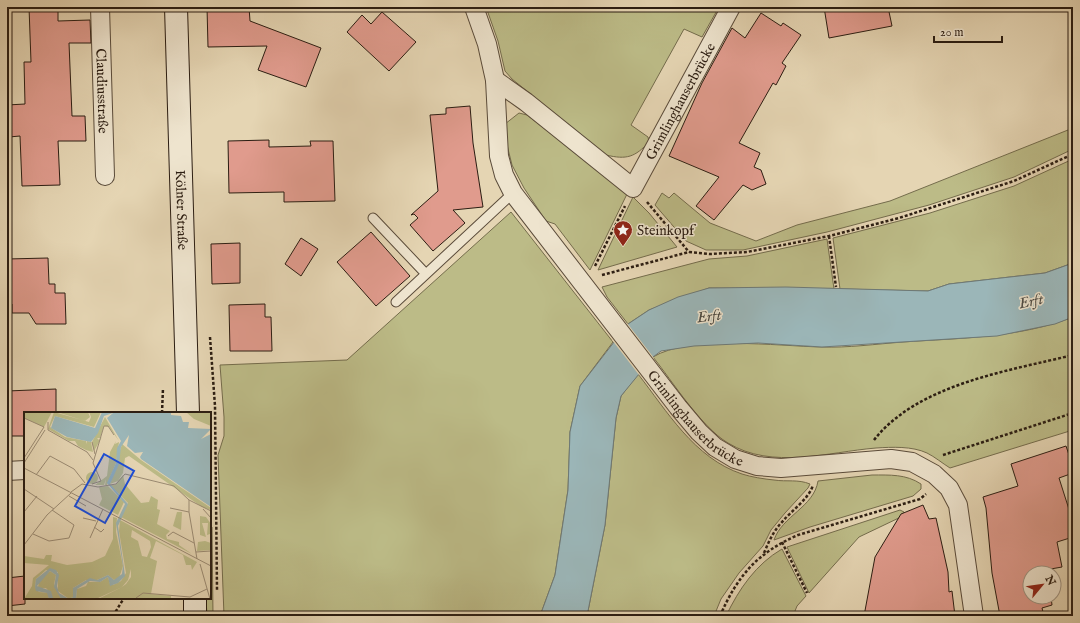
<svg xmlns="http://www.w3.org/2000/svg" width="1080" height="623" viewBox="0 0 1080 623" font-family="'IM FELL English',serif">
  <rect width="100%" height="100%" fill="#e5d5b3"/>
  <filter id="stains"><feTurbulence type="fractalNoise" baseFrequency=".005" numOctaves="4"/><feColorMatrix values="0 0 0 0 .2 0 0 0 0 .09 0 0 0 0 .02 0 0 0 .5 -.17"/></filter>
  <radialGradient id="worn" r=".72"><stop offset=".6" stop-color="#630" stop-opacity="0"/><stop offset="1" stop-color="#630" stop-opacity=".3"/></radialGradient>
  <path fill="#bcbb87" stroke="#746c4c" d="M486,7h233l-17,30 -18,-8 -53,96 17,12 1,5c-14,15 -22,18 -43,13l-94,-76 -7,-8 -7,-30z
    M519,113l8,2 101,77 -38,78 -35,-46 -9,-3 -22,-33 -12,-23 -5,-20 -2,-21z
    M1073,128v21l-59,28 -85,28 -102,27 -84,18h-37l-20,-9 -31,-36 7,-12 7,5 5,-5 36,30 46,18 41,-16 93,-24z
    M1073,159v104l-28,10 -96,11 -21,7 -88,-2 -7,-51 97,-25 84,-27z
    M633,197l16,16 28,34 -79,23z
    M511,212l102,130 -33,44 -10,46 -2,58 -13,85 -15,41h-316l-6,-161 6,-19v-19l-4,-52 127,-5z
    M827,239l7,50 -125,-1 -60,22 -21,14 -21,-27 -5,-10 107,-28 38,-3z
    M1073,317v113l-123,38c-8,-5 -15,-11 -23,-15 -15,-7 -35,-6 -51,-5 -48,4 -104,22 -148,-5 -27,-16 -55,-61 -75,-86 35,-22 126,-11 168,-10 27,1 55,-3 82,-5 57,-4 116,-4 170,-25z
    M638,374c29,37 56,84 104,100 9,3 22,5 32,6 13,2 24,-1 36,4l-2,4 -23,25 -14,17 -8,16 -24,27 -18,26 -7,17h-127l18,-91 11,-107 5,-22z
    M872,475c18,0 34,-1 49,9v5l-8,7 -103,31 -36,13c8,-24 40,-33 44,-59z
    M900,510l4,2 -1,4 -44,21 -50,56 -22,-46z
    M210,527h2l1,89h-6l-1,-18h4z
    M782,549l24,47 -9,10 -4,10h-67c13,-27 30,-52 56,-67z"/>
  <path fill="#9bb6b8" stroke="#6e7976" d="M1073,263v54l-18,7 -58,12 -175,11 -64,-4 -64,3 -33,5 -8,6 -32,39 -5,22 -11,107 -18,91h-47l15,-41 13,-85 2,-58 10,-46 48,-62 21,-14 29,-13 31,-9 77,-1 142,4 21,-7 96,-11z"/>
  <path fill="#e5d5b3" d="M627,323l27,35 -15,17 -27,-35z"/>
  <path fill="#e09b8d" stroke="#2b1d12" d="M29,7h29v14l32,-1 1,23h-22l3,73h13l1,25h-28l2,44 -38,1 -2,-50 -11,1 -2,-32 18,-1 -1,-42h7z
    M207,7h42l1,14 71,27 -15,39 -48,-17 9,-24 -59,1z
    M824,7h64l4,19 -63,12z
    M382,12l34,30 -27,29 -42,-39 15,-17 9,9z
    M761,13l20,13 2,-3 18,12 -19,28 4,3 -10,19 -3,-2 -34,60 21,10 -6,14 7,3 5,14 -14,6 -9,-5 -29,35 -18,-14 23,-29 -50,-21 33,-73 30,-55 13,10z
    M470,106l3,37 10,64 -30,3 12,13 -32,28 -23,-26 8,-7 -4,-4 -3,1 27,-24 -8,-76 16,-1v-6z
    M269,140v7l42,-1 -1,-5h23l2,60 -51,1v-10l-55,1 -1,-52z
    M371,232l39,44 -34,30 -39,-44z
    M301,238l17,11 -17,27 -16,-12z
    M240,243v40l-28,1 -1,-40z
    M48,258l1,26h6v9h10l1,31h-30l-7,-11h-17v-9h-5v-45z
    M265,304v13h6l1,34h-42l-1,-46z
    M56,389v24h-31v23h-18v-45z
    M1066,446l3,9 4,-2v20l-14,5 14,44v15l-16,5 5,25 -17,3v3h-15v24h21l1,8 -10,3 2,8h-44l-8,-43 -6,-65 -3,-11 35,-11 -7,-22z
    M923,505l6,14 7,-1 12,54 1,20 3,-1 3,25h-91l11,-59 26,-43z
    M25,576v28l-18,2v-28z"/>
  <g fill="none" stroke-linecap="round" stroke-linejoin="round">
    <g stroke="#5a4b3a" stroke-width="11">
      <path id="lane" d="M373,218l53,56
        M396,302l117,-109"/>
    </g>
    <g stroke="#5a4b3a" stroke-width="20">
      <g id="street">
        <path id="s1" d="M100,7l5,169"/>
        <path id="s2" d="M474,7l13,37 8,36 4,76 5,19 9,18 165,214 21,25 16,15 20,12 22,7 24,2 110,-9 21,3 22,12 15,14 9,17 16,111"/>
        <path id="s3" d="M495,80l31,22 107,86 98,-181"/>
        <path d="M7,471l18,-1"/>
      </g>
    </g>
    <g stroke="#2b1d12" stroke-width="24">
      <g id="secondary">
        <path id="s4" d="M176,7l12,406"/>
        <path d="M195,598v18"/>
      </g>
    </g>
    <path stroke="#2b1d12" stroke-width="2.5" stroke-dasharray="3 2" stroke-linecap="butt" d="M647,202l42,50
      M829,236l7,51
      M595,266l30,-60
      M602,275l87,-23 21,2 37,-2 82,-16 70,-18 115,-37 59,-27
      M210,337l5,69 2,184
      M162,413l1,-25
      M874,440c44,-56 134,-69 199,-85
      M943,455l130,-42
      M782,542l25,51
      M764,553c5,-12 10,-23 19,-32 9,-11 26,-22 30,-36
      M113,616l11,-18
      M720,616c18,-41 37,-63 78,-81l122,-36 6,-5"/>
    <use href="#lane" stroke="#eee4ce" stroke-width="9"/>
    <use href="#street" stroke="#eee4ce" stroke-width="18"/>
    <use href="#secondary" stroke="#eee4ce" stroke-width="22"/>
  </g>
  <defs>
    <g id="sight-pin" transform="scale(1)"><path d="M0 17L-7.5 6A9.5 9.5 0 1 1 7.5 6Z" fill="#8f2418" stroke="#eee4ce"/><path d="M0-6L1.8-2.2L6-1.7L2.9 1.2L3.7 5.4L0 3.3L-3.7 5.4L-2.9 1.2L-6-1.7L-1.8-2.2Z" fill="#fff"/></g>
  </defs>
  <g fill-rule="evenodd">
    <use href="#sight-pin" x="623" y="230"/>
  </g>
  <g text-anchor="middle" stroke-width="3" stroke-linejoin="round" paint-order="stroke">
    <g font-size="14" fill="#2b1d12" stroke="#eee4ce">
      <text dy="5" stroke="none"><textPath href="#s1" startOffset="84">Claudiusstraße</textPath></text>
      <text dy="5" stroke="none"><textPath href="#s3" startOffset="274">Grimlinghauserbrücke</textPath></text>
      <text dy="5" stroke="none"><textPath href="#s4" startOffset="203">Kölner Straße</textPath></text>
      <text dy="5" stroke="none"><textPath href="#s2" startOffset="483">Grimlinghauserbrücke</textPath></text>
    </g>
    <g font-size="14" fill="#2b1d12" stroke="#eee4ce" text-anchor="start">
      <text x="637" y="235">Steinkopf</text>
    </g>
    <g font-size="15" font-style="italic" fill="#4d4b44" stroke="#eee4ce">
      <text transform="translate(1031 301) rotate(-12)" y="5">Erft</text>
      <text transform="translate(709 316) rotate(-7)" y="5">Erft</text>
    </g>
  </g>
  <g transform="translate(24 412)">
    <rect width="187" height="187" fill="#e5d5b3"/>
    <path d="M0,0h28l-8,15 -20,-9zM30,0l35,10 2,-5 -2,-5h12l-7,15 -39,-11 -5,11 15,10 21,4v3l1,-3 4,1 2,10 -7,-2 -8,-4 -3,-5h-6l-21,-12zM33,0h31l2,5 -5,4zM162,0h25v14l-17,-7zM81,5l14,24 -10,-14 -5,-1 -4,12h-3l2,2 3,-3 -8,14 -2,-9zM92,29l-1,3 4,-2 -3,21 -9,22h-2l1,-6 -2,6h-9l12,-9 3,-24zM98,32l19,16 70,48v2l-9,-3 -73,-51 -4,2 -2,15 -5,8 -8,3zM62 66a6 6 0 1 1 12 0a6 6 0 1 1-12 0ZM99,63l2,9 16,19 8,-1 2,-6 7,4 -1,9 3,1 -3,14 13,7 -4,4 1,4 12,3v3l13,9 -71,-37 7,-14 -18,-18h5zM84,74l16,16 -6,13 -19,-10 3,-6 -3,-12zM153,100h5l-1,18 -8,-4zM176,104l6,1 5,7 -1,10 -3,1 1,-12h-6l4,14 -6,-2zM89,105l4,1 -1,14 7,34 -4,12 -5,2 -6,-5 -11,5h-11l-13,8v9l-4,2 -11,-8v-19l-12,-2 -10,9 -1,8 4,5 9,1 1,6h-25l8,-13 1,-8 16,-13 -25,-2v-7l20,3 2,-4h6l-1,6 16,4 25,-3 13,-6 8,-17zM96,108l77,42 -5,8 -1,-5h-5l-3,-10 -27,-14 -6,17 7,3 -6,33 20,2v3h-73l24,-12 4,-3 5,-7v-8l-3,11 -6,7 -26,12h-20l1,-10 9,-3 2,-4h12l8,-5 2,7 3,1 8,-4 5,-8 -7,-42zM108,118l18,11 1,6 -4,10 -5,-1 -4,-15 -7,-4zM181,129l6,2v7l-14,1 1,-9zM26,159l6,4 -2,9 7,15h-9v-4l-6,-7h-8l1,-7z" fill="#bcbb87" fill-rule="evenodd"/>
    <path d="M78,0h69v3l10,1 2,6h6l-1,6 23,1 -10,10 10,-5v73l-70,-48 -1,-2 3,-5 -8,1 -8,-7 2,-11 -8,12 -2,17 -9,20 18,20 -10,22 7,50 -7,7 -8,3 -2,-9 -8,5 -10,-1 -13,8 -1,10h-15l-7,-12 2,-12 -6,-4 -13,15 14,5 2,7 -4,1 -2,-6 -11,-2 -1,-4 1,-8 14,-11 6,2 3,5 -2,11 2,7 10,6 4,-2v-9l17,-10 7,2 11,-5 6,5 8,-6 1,-8 -7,-43 9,-19 -18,-21 9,-20 1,-15 4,-7 -14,-23 6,-5 -9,3 -6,17 -7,9 -24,-5 -16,-9 4,-12 40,12z" fill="#9bb6b8"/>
    <path fill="none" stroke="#9b8b73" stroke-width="1" d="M0,6l20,9 -20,31M24,10v8l39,22 6,8M68,30l3,12M0,51l21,-33M0,56l187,98M12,63l14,-19 24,13 11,14M68,72l9,-3 -8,-18 11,-37h4l6,9M0,77l30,20M47,80l11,-8 16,3 18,-3 9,-10 49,12 15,14 22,11M45,84l17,10M165,88v12l8,47M146,96l19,4M179,97l8,9M0,100l13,-16M59,106l13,3M70,115l7,5 3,-3M9,122l16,7 20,-3 5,-13 -22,-15M144,124l5,-4 21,11M66,126l13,-29M0,133l23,-30 24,-22M172,140l15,-1M176,152l10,35M112,186l7,-5 47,4 17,-8"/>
    <path fill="#1d4ed8" fill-opacity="0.15" stroke="#1d4ed8" stroke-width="2" d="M80,42l30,17 -29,52 -30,-17z"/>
    <rect width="187" height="187" fill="none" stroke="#2b1d12" stroke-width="2"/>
  </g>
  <rect width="1080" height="623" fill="none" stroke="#e5d5b3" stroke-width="24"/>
  <rect x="8" y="8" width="1064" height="607" fill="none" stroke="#2b1d12" stroke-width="2"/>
  <rect x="12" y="12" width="1056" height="599" fill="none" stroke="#2b1d12"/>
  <g transform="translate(1042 585) rotate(61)"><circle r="19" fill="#eee4ce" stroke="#a09483"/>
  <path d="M0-3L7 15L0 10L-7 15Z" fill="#8f2418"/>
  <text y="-6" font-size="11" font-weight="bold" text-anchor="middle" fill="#2b1d12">N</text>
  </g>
  <path d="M934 36v6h68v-6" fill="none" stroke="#2b1d12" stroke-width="2"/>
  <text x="940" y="36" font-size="12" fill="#2b1d12" stroke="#eee4ce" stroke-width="3" paint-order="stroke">20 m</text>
  <rect width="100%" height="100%" filter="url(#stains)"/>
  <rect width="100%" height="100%" fill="url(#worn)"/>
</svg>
